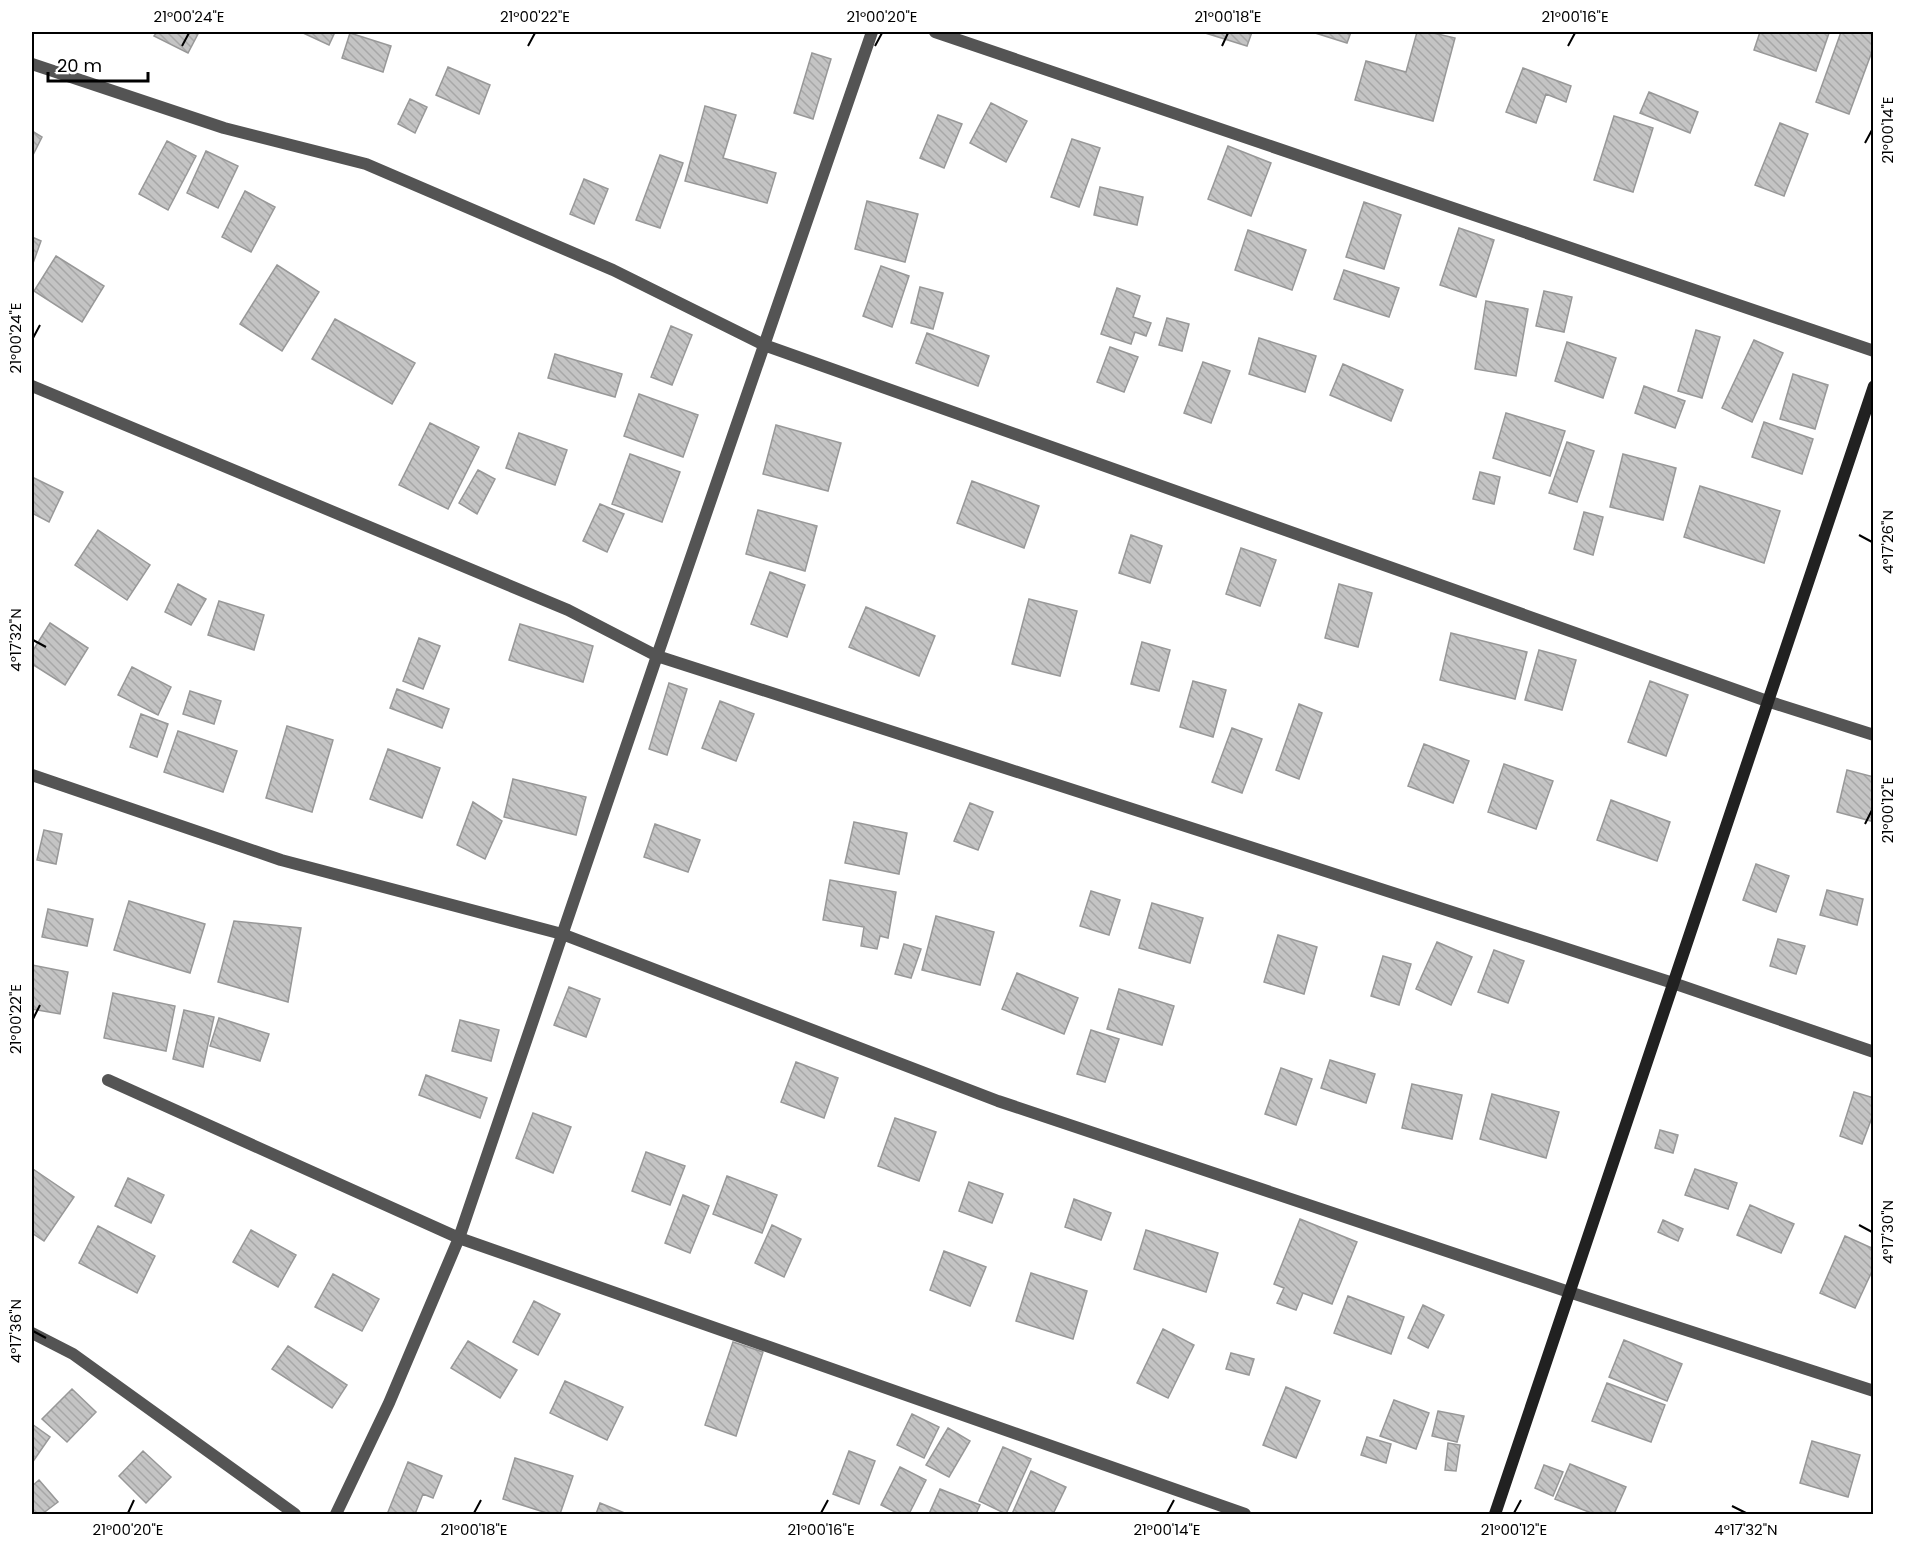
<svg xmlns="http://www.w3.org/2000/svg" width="1905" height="1546" viewBox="0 0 1905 1546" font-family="Poppins,sans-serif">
  <defs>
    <pattern id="building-back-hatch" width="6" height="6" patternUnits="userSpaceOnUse" patternTransform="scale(1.5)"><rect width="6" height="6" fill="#c4c4c4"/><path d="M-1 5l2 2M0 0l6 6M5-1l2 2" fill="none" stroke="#a7a7a7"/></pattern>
  </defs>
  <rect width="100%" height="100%" fill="#fff"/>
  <path fill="url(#building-back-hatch)" stroke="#989898" stroke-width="1.5" d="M157,32h42l-11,21 -34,-17z
    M301,32h34l-6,13z
    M1202,32h50l-5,14z
    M1312,32h39l-4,11z
    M1417,32h12l26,6 -22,83 -78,-21 11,-39 40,11z
    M1760,32h63l6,1 -13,38 -62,-21z
    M1841,32h33v14l-25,68 -33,-12z
    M350,33l41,13 -8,26 -41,-14z
    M812,53l19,6 -18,60 -19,-6z
    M448,67l42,18 -11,29 -43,-19z
    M1523,68l48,18 -5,16 -20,-8 -10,29 -30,-11z
    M1649,92l49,20 -8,21 -50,-20z
    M410,99l17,8 -12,26 -17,-9z
    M991,103l36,18 -21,41 -36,-19z
    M705,106l31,9 -13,43 53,15 -9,30 -82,-22z
    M938,115l24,9 -18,44 -24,-10z
    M1614,116l39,12 -20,64 -39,-12z
    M1780,123l28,11 -24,62 -29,-11z
    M32,131l10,6 -10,20z
    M1072,139l28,9 -21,59 -28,-10z
    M167,141l29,15 -28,54 -29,-16z
    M1228,146l43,17 -20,53 -43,-17z
    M206,151l32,15 -20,42 -31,-15z
    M660,155l23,8 -23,65 -24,-8z
    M584,179l24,10 -14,35 -24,-10z
    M1100,187l43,10 -6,28 -43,-10z
    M245,191l30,16 -24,45 -29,-15z
    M867,201l51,13 -13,48 -50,-13z
    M1364,202l37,13 -17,54 -38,-12z
    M1459,228l35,12 -18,57 -36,-12z
    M1248,230l58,20 -14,40 -57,-20z
    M32,237l9,4 -9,25z
    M56,256l48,30 -22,36 -48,-31z
    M277,265l42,27 -37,59 -42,-27z
    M881,266l28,10 -17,51 -29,-11z
    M1344,270l55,18 -10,29 -55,-18z
    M920,287l23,6 -10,36 -22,-6z
    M1117,288l23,8 -7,21 18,6 -5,13 -11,-4 -4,12 -30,-10z
    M1544,291l28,6 -8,35 -28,-6z
    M1486,301l42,8 -12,67 -41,-7z
    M1167,318l22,6 -7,27 -23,-6z
    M335,319l80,44 -23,41 -80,-45z
    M671,326l21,9 -20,50 -21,-8z
    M1696,330l24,7 -18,61 -24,-7z
    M927,333l62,23 -11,30 -62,-23z
    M1259,338l57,18 -11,36 -56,-18z
    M1754,340l29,13 -31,69 -30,-14z
    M1567,342l49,16 -13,40 -48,-17z
    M1110,347l28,10 -14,35 -27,-10z
    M555,354l67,20 -7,23 -67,-19z
    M1203,362l27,9 -19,52 -27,-10z
    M1343,364l60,26 -12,31 -61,-26z
    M1793,374l35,11 -13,44 -35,-10z
    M1644,386l41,15 -10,27 -40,-15z
    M639,394l59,21 -15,42 -59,-21z
    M1506,413l59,18 -15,45 -57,-18z
    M1764,422l49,17 -11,35 -50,-17z
    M430,423l49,24 -31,62 -49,-24z
    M776,425l65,18 -13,48 -65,-17z
    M519,433l48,17 -12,35 -49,-17z
    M1567,442l27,9 -17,51 -28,-9z
    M630,454l50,18 -18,50 -50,-18z
    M1623,454l53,14 -13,52 -53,-13z
    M478,470l17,9 -18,35 -18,-11z
    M1480,472l20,5 -6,27 -21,-5z
    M32,477l31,15 -14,30 -17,-9z
    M972,481l67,25 -15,42 -67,-25z
    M1700,486l80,25 -16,52 -80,-26z
    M600,504l24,10 -17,38 -24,-11z
    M758,510l59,16 -12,45 -59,-17z
    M1584,512l19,5 -10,38 -19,-6z
    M98,530l52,35 -23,35 -52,-35z
    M1131,535l31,11 -12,37 -31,-10z
    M1241,548l35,12 -16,46 -34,-12z
    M770,572l35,13 -18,52 -36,-13z
    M178,584l28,15 -15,26 -26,-13z
    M1339,584l33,9 -14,54 -33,-9z
    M1029,599l48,12 -17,65 -48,-12z
    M219,601l45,14 -10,35 -46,-15z
    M866,607l69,29 -16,40 -70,-29z
    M50,623l38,25 -23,37 -33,-21v-12z
    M520,624l73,22 -10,36 -74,-22z
    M1451,633l76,19 -12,47 -75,-19z
    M419,638l21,8 -17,43 -20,-8z
    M1142,642l28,8 -11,41 -28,-7z
    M1539,650l37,10 -14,50 -37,-10z
    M132,667l39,20 -13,28 -40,-20z
    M1193,681l33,9 -13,47 -33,-10z
    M1650,681l38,14 -22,61 -38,-14z
    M669,683l18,6 -20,66 -18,-6z
    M397,689l52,20 -7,19 -52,-20z
    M190,691l31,10 -7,23 -31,-10z
    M720,701l34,13 -18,47 -34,-13z
    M1299,704l23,9 -23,66 -23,-9z
    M141,714l27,10 -11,33 -27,-10z
    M287,726l46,14 -21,72 -46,-14z
    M1232,728l30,11 -20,54 -30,-11z
    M178,731l59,20 -14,41 -59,-20z
    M1424,744l45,17 -16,42 -45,-17z
    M388,749l52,19 -18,50 -52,-19z
    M1504,764l49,17 -17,48 -48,-17z
    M1847,770l27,7v35l-3,9 -34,-9z
    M513,779l73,18 -10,38 -72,-18z
    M1611,800l59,22 -13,39 -60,-21z
    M473,802l29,19 -17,38 -28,-14z
    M970,803l23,9 -15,38 -24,-9z
    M854,822l53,11 -8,41 -54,-11z
    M655,824l45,16 -12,32 -44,-15z
    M44,830l18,4 -6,30 -19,-4z
    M1756,864l33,12 -13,36 -33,-12z
    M830,880l66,12 -8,46 -8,-2 -3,13 -16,-3 3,-19 -41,-7z
    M1827,890l36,9 -6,26 -37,-10z
    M1091,891l29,9 -11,35 -29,-9z
    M129,901l76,23 -15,49 -76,-23z
    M1152,903l51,15 -13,45 -51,-15z
    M48,909l45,10 -6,27 -45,-9z
    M936,916l58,16 -14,53 -58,-15z
    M234,921l67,7 -13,74 -70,-20z
    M1278,935l39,12 -13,47 -40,-12z
    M1778,939l27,7 -9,28 -26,-8z
    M1437,942l35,15 -21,48 -35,-16z
    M904,944l17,5 -10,29 -16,-4z
    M1494,950l30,11 -16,42 -30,-11z
    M1383,956l28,8 -12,41 -28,-9z
    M32,965l36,7 -8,42 -28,-5z
    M1017,973l61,25 -14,36 -62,-25z
    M569,987l31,12 -14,38 -32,-12z
    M1119,989l55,17 -12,39 -55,-16z
    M113,993l62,13 -9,45 -62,-13z
    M184,1010l30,7 -11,50 -30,-8z
    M219,1018l50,16 -9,27 -50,-15z
    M460,1020l39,10 -8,31 -39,-10z
    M1091,1030l28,9 -14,43 -28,-8z
    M1330,1060l45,14 -9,29 -45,-15z
    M796,1062l42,16 -14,40 -43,-16z
    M1281,1068l31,11 -16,46 -31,-11z
    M426,1075l61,23 -7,20 -61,-23z
    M1412,1084l50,11 -10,44 -50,-11z
    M1854,1092l20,6v14l-12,32 -22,-8z
    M1492,1094l67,18 -13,46 -66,-19z
    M533,1113l38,14 -18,46 -37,-15z
    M895,1118l41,14 -17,49 -41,-15z
    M1660,1130l18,5 -5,18 -18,-5z
    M646,1152l39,14 -15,39 -38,-14z
    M33,1169l41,28 -30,44 -12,-8v-61z
    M1695,1169l42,14 -9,26 -43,-14z
    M727,1176l50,19 -15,38 -49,-19z
    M128,1178l36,17 -13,28 -36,-17z
    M969,1182l34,12 -11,29 -33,-12z
    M683,1195l26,11 -19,47 -25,-10z
    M1074,1199l37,14 -10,27 -36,-13z
    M1750,1205l44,19 -13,29 -44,-18z
    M1300,1219l57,23 -25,62 -29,-11 -7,17 -19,-7 7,-15 -10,-4z
    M1663,1220l20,9 -5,12 -20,-9z
    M772,1225l29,14 -17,38 -29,-14z
    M98,1226l57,30 -18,37 -58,-30z
    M251,1230l45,25 -18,32 -45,-25z
    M1146,1230l72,23 -12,39 -72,-23z
    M1845,1236l29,13v18l-19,41 -35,-15z
    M944,1251l42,16 -16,39 -40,-16z
    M1031,1273l56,18 -14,48 -57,-18z
    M333,1274l46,25 -17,32 -47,-24z
    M1348,1296l56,21 -13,37 -57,-21z
    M534,1301l26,13 -22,41 -25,-13z
    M1423,1305l21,10 -16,33 -20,-10z
    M1163,1329l31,16 -26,53 -31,-15z
    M1624,1340l58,24 -15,37 -58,-24z
    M468,1341l49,29 -17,28 -49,-30z
    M733,1342l30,10 -27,84 -31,-11z
    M288,1346l59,39 -15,23 -60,-39z
    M1231,1353l23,6 -5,16 -23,-6z
    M565,1381l58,26 -16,33 -57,-27z
    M1607,1383l58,22 -14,37 -59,-21z
    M1286,1387l34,14 -24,57 -33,-13z
    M72,1389l24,23 -29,30 -25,-23z
    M1394,1400l35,13 -13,36 -36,-13z
    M1438,1411l26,5 -7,26 -25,-6z
    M912,1414l27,13 -15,31 -27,-13z
    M32,1424l18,13 -16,23 -2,-2z
    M948,1428l22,13 -21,36 -23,-12z
    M1367,1437l24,7 -5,19 -25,-8z
    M1812,1441l48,14 -12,42 -48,-14z
    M1448,1443l12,2 -4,26 -11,-1z
    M1003,1447l28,12 -25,55 -27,-13z
    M143,1451l28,26 -25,26 -27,-27z
    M849,1451l26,10 -16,43 -26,-10z
    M515,1458l58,18 -13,38h-10l-47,-15z
    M408,1462l34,14 -9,22 -10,-4 -8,20h-21l-6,-2z
    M1570,1464l56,23 -12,27h-20l-39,-15z
    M1544,1465l19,7 -10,24 -18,-8z
    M900,1467l26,13 -17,34h-10l-18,-9z
    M1031,1471l35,16 -13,27h-41z
    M39,1480l19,22 -16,12h-10v-28z
    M940,1489l40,16 -4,9h-47z
    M600,1503l27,11h-31z"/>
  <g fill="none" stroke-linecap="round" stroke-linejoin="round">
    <path stroke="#545454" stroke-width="12" d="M935,32l939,319
      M32,64l192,64 142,36 247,106 151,75 1003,356 107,34
      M32,386l536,224 89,46 1016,327 201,69
      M32,775l249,85 281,74 436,167 571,191 305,99
      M108,1080l351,158 786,276
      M32,1333l41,21 222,160
      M336,1514l53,-111 70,-165 198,-582 215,-624"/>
    <path stroke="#212121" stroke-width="12" d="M1495,1514l379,-1128"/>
  </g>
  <path fill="none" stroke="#000" stroke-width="2" d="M182,46l7,-13M528,46l7,-13M875,46l7,-13M1222,46l6,-13M1568,46l7,-13M1865,143l7,-13M33,338l7,-13M1859,535l13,7M33,640l13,7M1865,824l7,-14M33,1019l7,-14M1859,1225l13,7M33,1331l13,7M1732,1506l14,7M128,1513l6,-13M474,1513l7,-13M821,1513l7,-13M1167,1513l7,-13M1514,1513l7,-13"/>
  <rect width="1905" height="1546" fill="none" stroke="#ffffff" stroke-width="66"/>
  <path d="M48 72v9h100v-9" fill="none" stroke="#000000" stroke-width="3"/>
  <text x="57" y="72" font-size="18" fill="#000000" stroke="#ffffff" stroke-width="4.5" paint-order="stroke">20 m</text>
  <rect x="33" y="33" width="1839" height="1480" fill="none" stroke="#000" stroke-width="2"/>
  <g font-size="15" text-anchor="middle" fill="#000">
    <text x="189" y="22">21°00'24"E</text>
    <text x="535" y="22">21°00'22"E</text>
    <text x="882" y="22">21°00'20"E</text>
    <text x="1228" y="22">21°00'18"E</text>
    <text x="1575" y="22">21°00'16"E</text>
    <text transform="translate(1888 130) rotate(-90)" y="5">21°00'14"E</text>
    <text transform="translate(16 338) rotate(-90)" y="5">21°00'24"E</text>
    <text transform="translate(1888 542) rotate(-90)" y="5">4°17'26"N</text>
    <text transform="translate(16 640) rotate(-90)" y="5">4°17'32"N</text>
    <text transform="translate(1888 810) rotate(-90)" y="5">21°00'12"E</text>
    <text transform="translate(16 1019) rotate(-90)" y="5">21°00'22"E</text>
    <text transform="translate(1888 1232) rotate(-90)" y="5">4°17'30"N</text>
    <text transform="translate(16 1331) rotate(-90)" y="5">4°17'36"N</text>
    <text x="128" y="1535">21°00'20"E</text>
    <text x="474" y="1535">21°00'18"E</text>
    <text x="821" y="1535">21°00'16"E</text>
    <text x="1167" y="1535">21°00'14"E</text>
    <text x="1514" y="1535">21°00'12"E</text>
    <text x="1746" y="1535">4°17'32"N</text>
  </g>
</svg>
